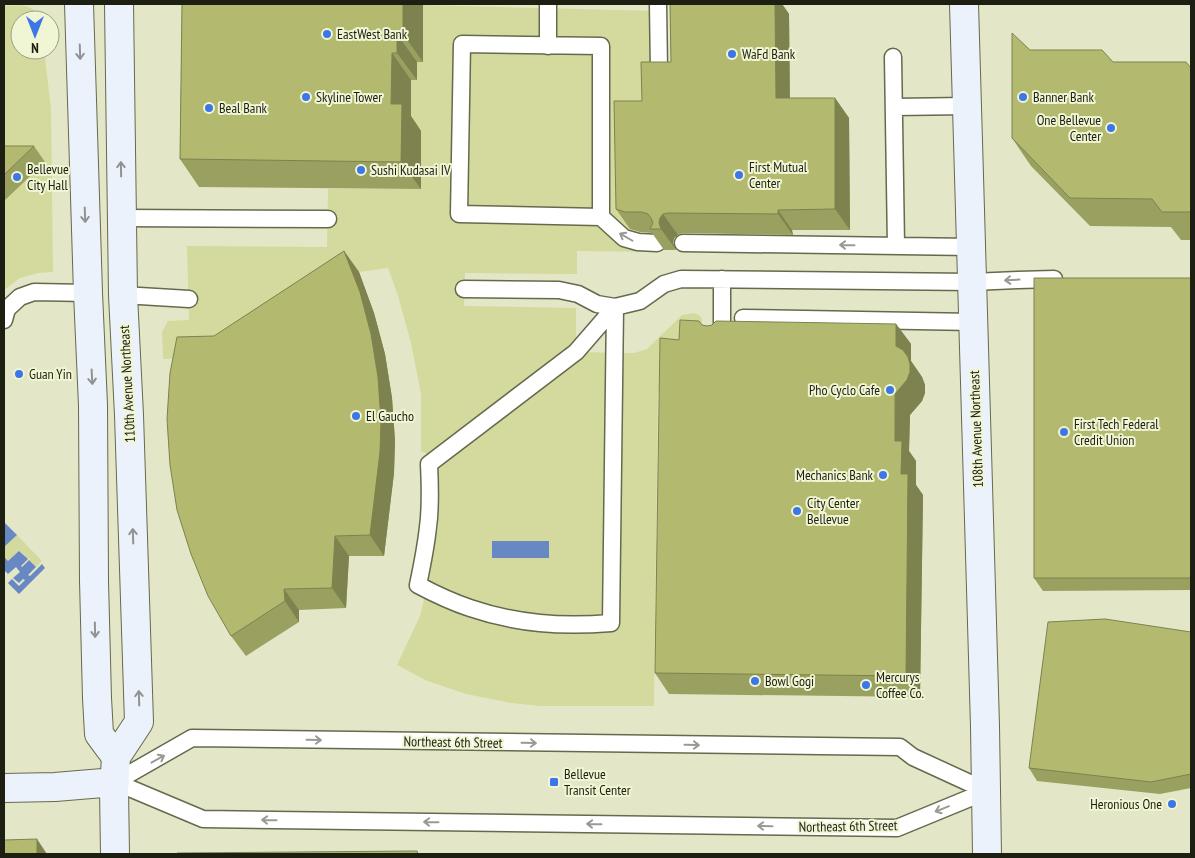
<svg xmlns="http://www.w3.org/2000/svg" width="1195" height="858" viewBox="0 0 1195 858" font-family="'PT Sans Narrow',sans-serif">
  <rect width="100%" height="100%" fill="#e3e7c7"/>
  <path fill="#d4da9d" d="M423,5l235,6 2,72 -32,39 2,111h26l1,19 -80,-1v23l-112,-1 -1,33 112,2v44l58,1 13,-4 35,-34 12,-2 5,2 3,4 -1,19 -28,56 -15,-1 -4,313h-114l-29,-3 -45,-9 -41,-14 -28,-15 23,-49 9,-38 9,-50 1,-68 -18,-9v-57l-10,-51 -13,-47 -10,-28 -29,4 -131,84 -65,3 -1,-27 6,-11 21,-1 -2,-74 140,1 1,-58h93l-10,-58v-51h6v-18l6,-1z
    M4,6c16,0 29,-4 36,14h-20v30h24l7,58 2,164 -15,1 -18,5 -16,12z
    M17,535l25,26 -6,6 -7,-7 1,-1 -1,-1 -1,1 -8,-8 -12,10 -4,-4v-10z"/>
  <path fill="#6888c4" d="M4,522l13,13 -13,12z
    M492,541h57v17h-57z
    M19,551l9,8 -7,7 1,1 7,-7 7,7 -8,8 2,1 12,-12 3,4 -26,26 -11,-11 4,-4 7,7 6,-6 -2,-1 -4,4 -6,-5 7,-6 -4,-5 -8,7 -4,-4v-13l4,4z"/>
  <g fill="none" stroke-linecap="round" stroke-linejoin="round">
    <g stroke="#66694c" stroke-width="19">
      <path id="lane" d="M658,4l1,67
        M462,44l139,2v171l-142,-3z
        M548,46v-42
        M893,57l3,189
        M894,107l73,-1
        M601,217l23,21 14,4 19,1
        M122,218l206,1
        M683,243l288,4
        M464,289l95,1 19,4 19,10 18,3 25,-6 24,-17 17,-5 291,3 46,-2 36,-1
        M123,295l66,4
        M615,307l-4,316c-49,4 -94,1 -141,-15 -18,-6 -35,-14 -52,-23 4,-19 8,-39 10,-58 3,-21 2,-42 1,-63l147,-112z
        M743,318l230,4
        M4,320l3,-11 13,-12 14,-5 54,1
        M722,337v-58
        M115,782l77,-44 708,9 13,10 74,34
        M115,782l88,37 694,9 90,-37"/>
    </g>
    <g stroke="#66694c" stroke-width="30">
      <path id="secondary" d="M79,4l9,289 5,112 1,176 3,117 2,36 17,23
        M964,4l21,722 2,128
        M4,788l51,-1 60,-5
        M115,854l-1,-65 2,-32 23,-35 -10,-307 -6,-120 -4,-291"/>
    </g>
    <use href="#lane" stroke="#fff" stroke-width="16"/>
    <use href="#secondary" stroke="#ecf2fc" stroke-width="28"/>
  </g>
  <path fill="#9aa05f" d="M182,4h240l1,1v57h-6v18h-6v36l10,15v58l-222,-2 -19,-28z
    M670,4h112l7,10 1,84h45l14,20 1,112h-58l1,5 -110,-2 -5,2 -4,3 -1,5 3,7h-12l-12,-17 -12,-1 -10,-3 -14,-20 26,-108 29,-39z
    M1030,50l83,12 78,6v172h-10l-10,-13 -81,-1 -59,-60 -19,-28z
    M4,146h30l11,16 -41,39z
    M344,251l15,21 15,41 11,41 7,44 3,43 -1,32 -10,83h-35l-3,52 -47,2v12l-53,34 -15,-20z
    M1191,278v312l-148,1 -9,-13z
    M896,324l15,20v17l11,16 3,8v8l-3,8 -12,14 -1,36 7,10v24l7,10 -3,202 -251,-3 -14,-21 24,-333 23,-15 5,1z
    M1191,632v156l-31,6 -123,-13 -8,-13z"/>
  <path fill="#7d824e" d="M403,4h19l1,1v57l-20,-28z
    M775,4h7l7,10 1,105 -14,-21z
    M397,34l20,28v18l-20,-27z
    M392,53l19,27v36l10,15v58l-20,-27 -10,-58z
    M835,98l14,20 1,112 -15,-21z
    M778,210l14,20 1,5 -15,-21z
    M663,214l15,21 -4,3 -1,5 3,7 -15,-21 -2,-6 1,-5z
    M344,251l15,21 15,41 11,41 7,44 3,43 -1,32 -10,83 -14,-21z
    M896,324l15,20v17l11,16 3,8v8l-3,8 -12,14 -1,36 7,10v24l7,10 -3,202 -14,-21 -5,-202 -6,-33z
    M335,536l14,20 -3,52 -14,-20z
    M284,589l15,21v12l-14,-21z
    M37,839l10,15h-10z"/>
  <path fill="#b3ba6f" stroke="#7d824e" d="M182,4h221v30h-6v19h-5l-1,51h11l-1,58 -221,-3z
    M670,4h105l1,94h59v111l-57,1v4l-110,-1 -5,1 -3,4 -1,5 2,6h-11l3,-6 -2,-5 -3,-4 -6,-2h-17l-9,-3 -2,-108h28l-1,-39h30z
    M1012,33l18,17h72l11,12h73l5,6v144h-29l-10,-13 -82,-1 -58,-60z
    M4,146h30l-30,29z
    M344,251l16,41 11,42 7,43 3,44 -1,31 -10,83 -35,1 -3,52 -48,1 1,12 -54,35 -23,-40 -17,-42 -14,-44 -7,-45 -3,-46 3,-46 7,-36 37,-1z
    M1034,278h157v300h-157z
    M680,320l19,1 3,4 5,1 5,-1 4,-4 180,3v22l7,4 5,7 2,7v8l-3,8 -12,14v47h7l-1,33h7l-2,202 -251,-3 5,-335 19,2z
    M1105,619l86,13v142l-40,8 -122,-14 19,-146z
    M37,839v15h13h-46v-14z
    M417,851l1,3h-241v-1z"/>
  <defs><path id="oneway-shaft" d="M-6 0H5M1.5-3L5.5 0L1.5 3" fill="none" stroke-width="1.6" stroke-linecap="round" stroke-linejoin="round" transform="scale(1.25)"/></defs>
  <g stroke="#8f9393">
    <use href="#oneway-shaft" transform="translate(80 52) rotate(88)"/>
    <use href="#oneway-shaft" transform="translate(121 169) rotate(-91)"/>
    <use href="#oneway-shaft" transform="translate(85 215) rotate(88)"/>
    <use href="#oneway-shaft" transform="translate(92 377) rotate(87)"/>
    <use href="#oneway-shaft" transform="translate(133 536) rotate(-92)"/>
    <use href="#oneway-shaft" transform="translate(95 630) rotate(89)"/>
    <use href="#oneway-shaft" transform="translate(139 698) rotate(-92)"/>
  </g>
  <g stroke="#9a9a95">
    <use href="#oneway-shaft" transform="translate(626 237) rotate(-150)"/>
    <use href="#oneway-shaft" transform="translate(847 245) rotate(-179)"/>
    <use href="#oneway-shaft" transform="translate(1012 280) rotate(177)"/>
    <use href="#oneway-shaft" transform="translate(314 740) rotate(1)"/>
    <use href="#oneway-shaft" transform="translate(529 743) rotate(1)"/>
    <use href="#oneway-shaft" transform="translate(692 745) rotate(1)"/>
    <use href="#oneway-shaft" transform="translate(158 759) rotate(-29)"/>
    <use href="#oneway-shaft" transform="translate(942 809) rotate(158)"/>
    <use href="#oneway-shaft" transform="translate(269 820) rotate(-179)"/>
    <use href="#oneway-shaft" transform="translate(431 822) rotate(-179)"/>
    <use href="#oneway-shaft" transform="translate(594 824) rotate(-179)"/>
    <use href="#oneway-shaft" transform="translate(765 826) rotate(-179)"/>
  </g>
  <g fill="#3d76e6" stroke="#f0f5d3" stroke-width="2">
    <circle cx="327" cy="34" r="5"/>
    <circle cx="732" cy="54" r="5"/>
    <circle cx="306" cy="97" r="5"/>
    <circle cx="1023" cy="97" r="5"/>
    <circle cx="209" cy="108" r="5"/>
    <circle cx="1111" cy="128" r="5"/>
    <circle cx="361" cy="170" r="5"/>
    <circle cx="739" cy="175" r="5"/>
    <circle cx="17" cy="177" r="5"/>
    <circle cx="19" cy="374" r="5"/>
    <circle cx="890" cy="390" r="5"/>
    <circle cx="356" cy="416" r="5"/>
    <circle cx="1064" cy="432" r="5"/>
    <circle cx="883" cy="475" r="5"/>
    <circle cx="797" cy="511" r="5"/>
    <circle cx="755" cy="681" r="5"/>
    <circle cx="866" cy="685" r="5"/>
    <rect x="549" y="777" width="10" height="10" rx="2.5"/>
    <circle cx="1172" cy="804" r="5"/>
  </g>
  <g text-anchor="middle" stroke-width="4" stroke-linejoin="round" paint-order="stroke">
    <g font-size="14" fill="#1e1f13" stroke="#f0f5d3" text-anchor="start">
      <text x="337" y="39">EastWest Bank</text>
      <text x="742" y="59">WaFd Bank</text>
      <text x="316" y="102">Skyline Tower</text>
      <text x="1033" y="102">Banner Bank</text>
      <text x="219" y="113">Beal Bank</text>
      <text x="1101" y="125" text-anchor="end">One Bellevue<tspan x="1101" dy="16">Center</tspan></text>
      <text x="749" y="172">First Mutual<tspan x="749" dy="16">Center</tspan></text>
      <text x="27" y="174">Bellevue<tspan x="27" dy="16">City Hall</tspan></text>
      <text x="371" y="175">Sushi Kudasai IV</text>
      <text x="29" y="379">Guan Yin</text>
      <text x="880" y="395" text-anchor="end">Pho Cyclo Cafe</text>
      <text x="366" y="421">El Gaucho</text>
      <text x="1074" y="429">First Tech Federal<tspan x="1074" dy="16">Credit Union</tspan></text>
      <text x="873" y="480" text-anchor="end">Mechanics Bank</text>
      <text x="807" y="508">City Center<tspan x="807" dy="16">Bellevue</tspan></text>
      <text x="876" y="682">Mercurys<tspan x="876" dy="16">Coffee Co.</tspan></text>
      <text x="765" y="686">Bowl Gogi</text>
      <text x="564" y="779">Bellevue<tspan x="564" dy="16">Transit Center</tspan></text>
      <text x="1162" y="809" text-anchor="end">Heronious One</text>
    </g>
    <g font-size="14" fill="#1e1f13" stroke="#f0f5d3">
      <text transform="translate(127 384) rotate(-93)" y="5">110th Avenue Northeast</text>
      <text transform="translate(976 429) rotate(-92)" y="5">108th Avenue Northeast</text>
      <text transform="translate(453 742) rotate(1)" y="5">Northeast 6th Street</text>
      <text transform="translate(848 826) rotate(-1)" y="5">Northeast 6th Street</text>
    </g>
  </g>
  <rect width="1195" height="858" fill="none" stroke="#1e1f13" stroke-width="10"/>
  <g transform="translate(35 35) rotate(180)"><circle r="24" fill="#f0f5d3" stroke="#9c9f86"/>
  <path d="M0-4L9 19L0 12L-9 19Z" fill="#3d76e6"/>
  <text y="-8" font-size="14" font-weight="bold" text-anchor="middle" fill="#1e1f13">N</text>
  </g>
</svg>
